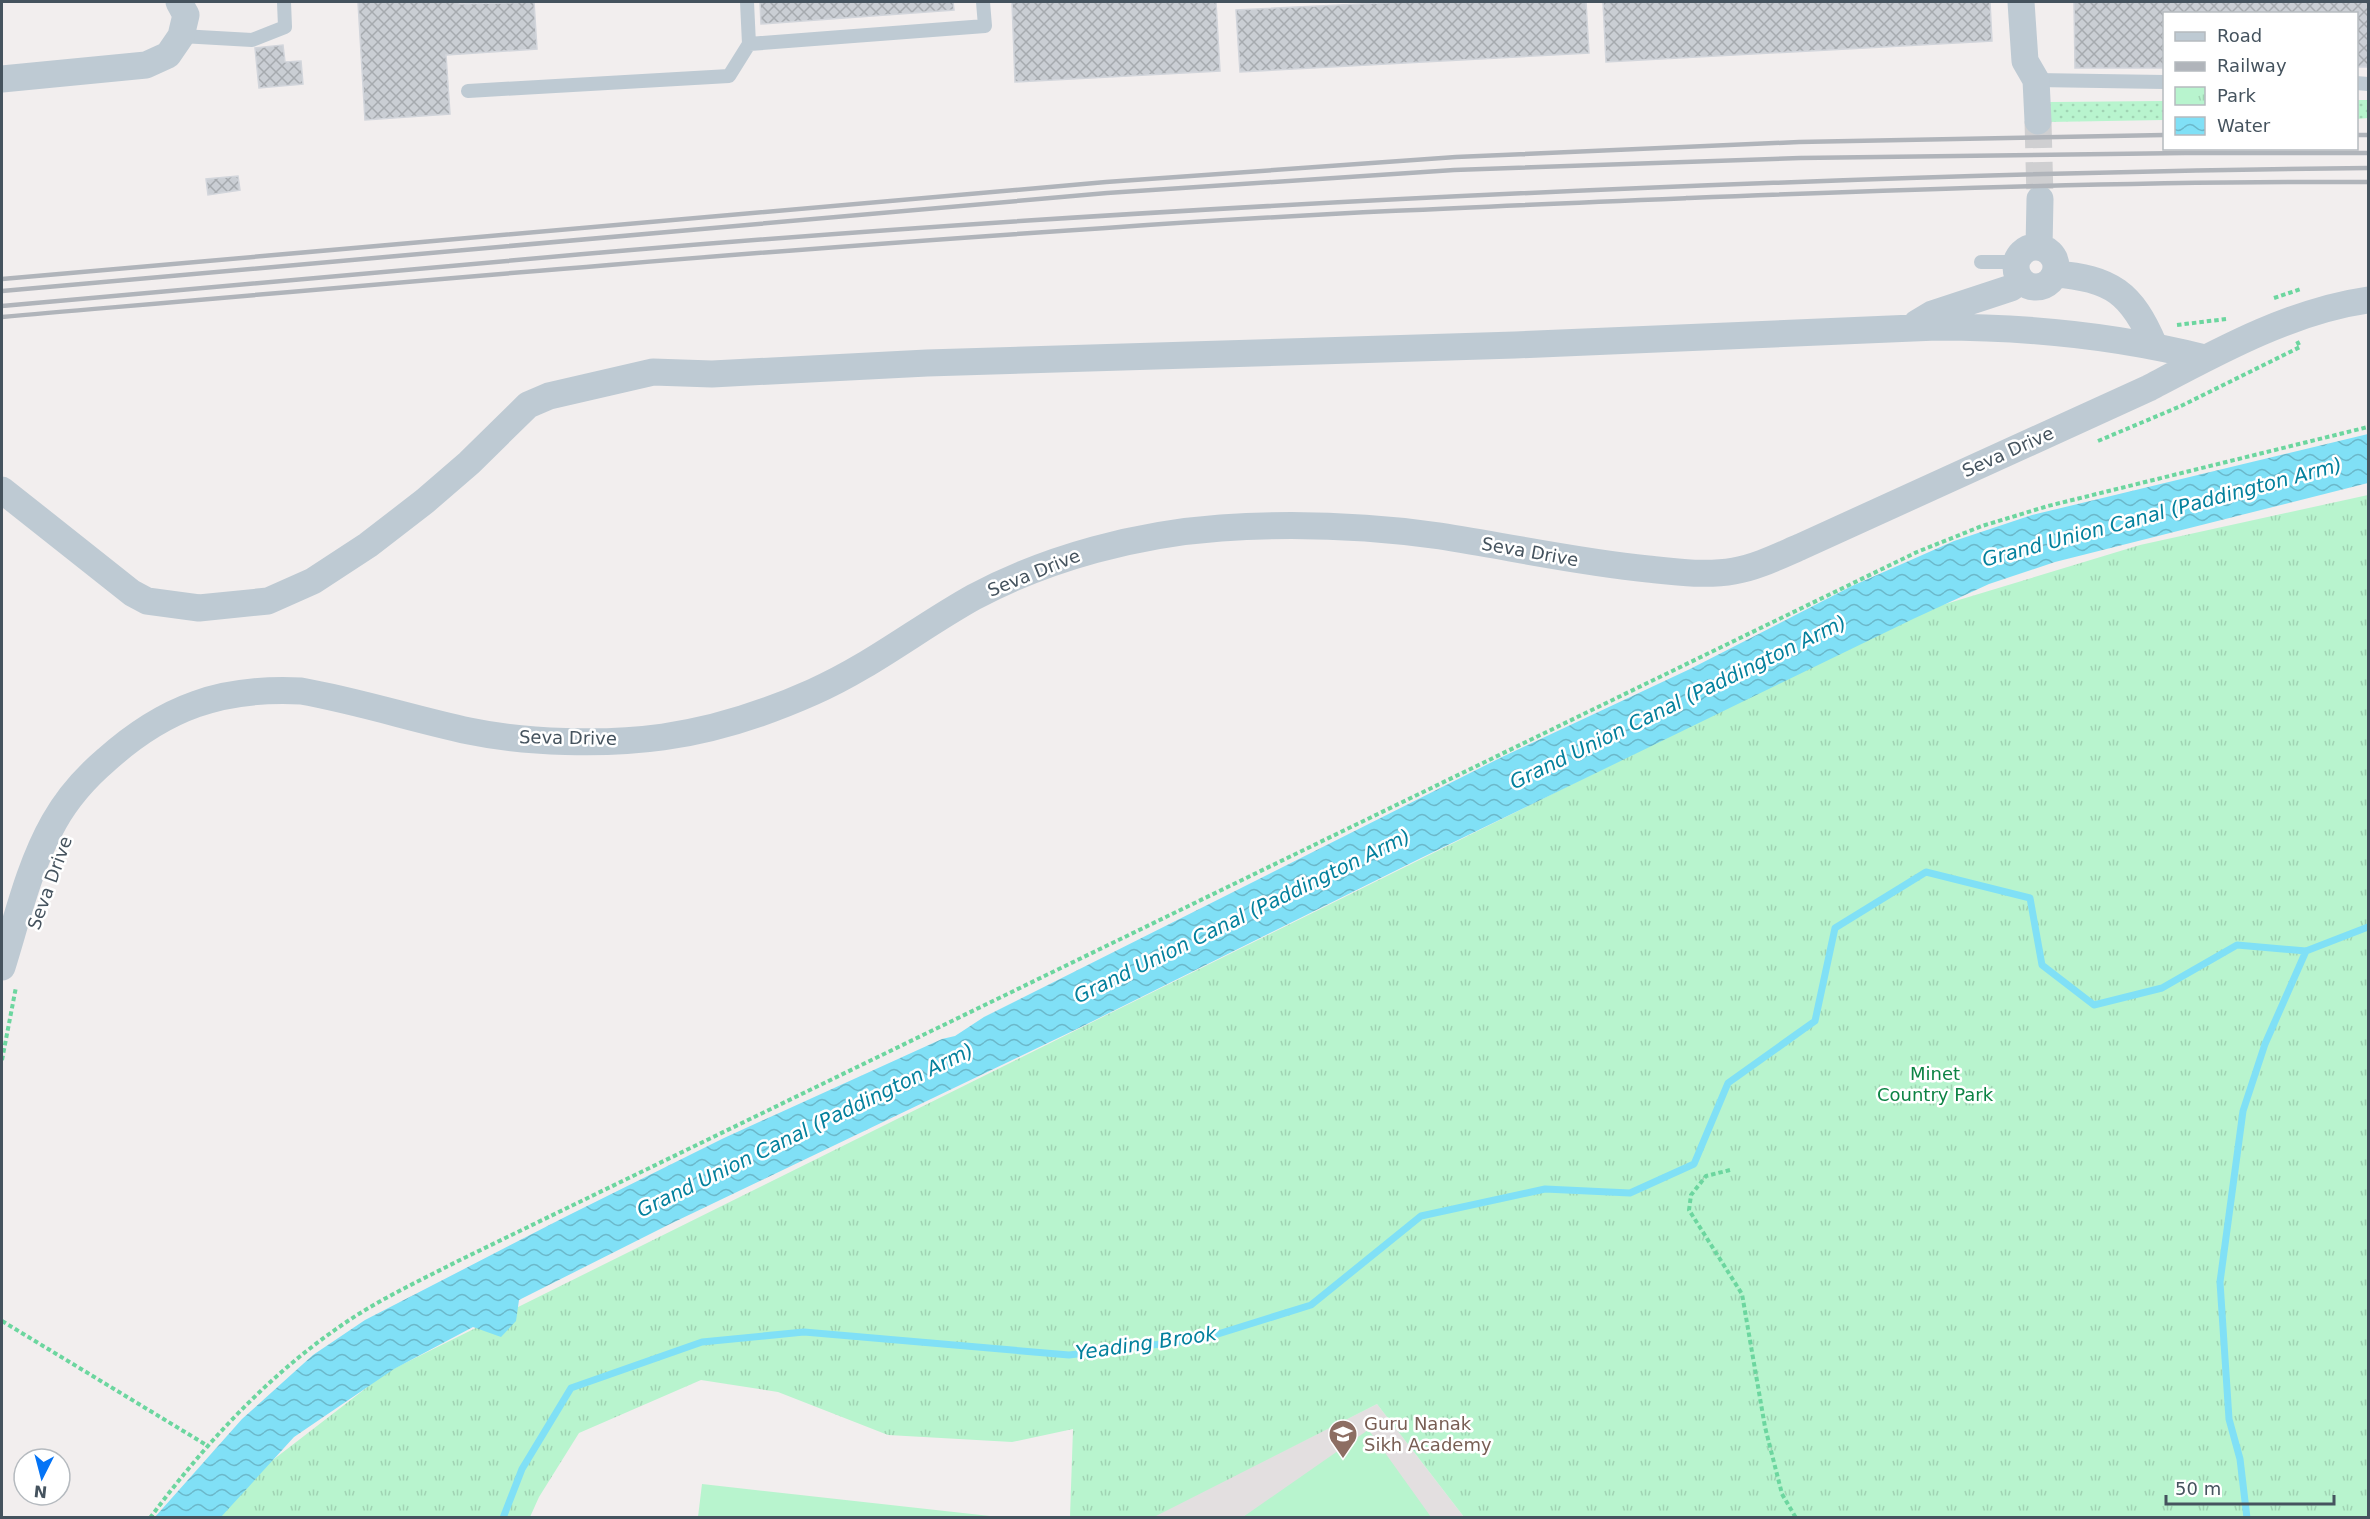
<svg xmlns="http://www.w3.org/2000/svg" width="2370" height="1519" viewBox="0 0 2370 1519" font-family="'DejaVu Sans',sans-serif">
  <defs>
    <pattern id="grass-dots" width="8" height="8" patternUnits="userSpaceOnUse" patternTransform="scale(1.5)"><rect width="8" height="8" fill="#b8f4ce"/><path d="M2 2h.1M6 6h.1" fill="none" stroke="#a0d3b3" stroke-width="1.8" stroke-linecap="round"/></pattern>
    <pattern id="park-tufts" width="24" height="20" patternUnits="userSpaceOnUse" patternTransform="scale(1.5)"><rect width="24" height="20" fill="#b8f4ce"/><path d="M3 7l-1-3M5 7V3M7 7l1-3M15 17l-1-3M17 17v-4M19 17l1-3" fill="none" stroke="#a0d3b3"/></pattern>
    <pattern id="water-waves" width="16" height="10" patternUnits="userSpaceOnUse" patternTransform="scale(1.5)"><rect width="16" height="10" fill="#80e0f6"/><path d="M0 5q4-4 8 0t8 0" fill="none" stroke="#6bb8ca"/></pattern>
    <pattern id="building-cross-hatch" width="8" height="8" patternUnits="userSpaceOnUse" patternTransform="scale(1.5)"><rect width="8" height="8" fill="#caced4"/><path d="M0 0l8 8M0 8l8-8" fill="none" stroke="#a6aaaf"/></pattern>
  </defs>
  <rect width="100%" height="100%" fill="#f2eeee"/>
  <path fill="#e3dfe0" d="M1377,1404l87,113 -310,1 3,-4z"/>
  <path fill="url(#grass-dots)" d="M2356,100h12v18l-11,1z
    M2164,101v19l-114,2v-20z"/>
  <path fill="url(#park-tufts)" d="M2368,495v1022h-904l-87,-113 -223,113h-84l3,-88 -61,13 -124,-7 -110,-43 -77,-12 -122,53 -40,64 -9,20 -312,1 17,-29 152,-117 1532,-760 221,-67z"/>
  <path fill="#b8f4ce" d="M1368,1429l63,88h-188l125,-87z
    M702,1484l297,33h-301z"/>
  <path fill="url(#water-waves)" d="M2368,434v49l-313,79 -66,22 -76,35 -492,239 -340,169 -411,197 -151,76 -3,21 -15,16 -28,-10 -79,42 -100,68 -73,80h-66l87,-98 71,-64 52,-35 200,-103 159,-79 218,-99 13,-3 29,-19 518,-260 188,-88 162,-83 102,-45 78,-26z"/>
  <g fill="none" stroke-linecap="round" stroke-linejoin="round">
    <path stroke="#80e0f6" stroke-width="7" d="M503,1518l19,-49 49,-81 131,-46 102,-10 265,23 133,-16 109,-34 110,-89 124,-27 85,4 64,-29 34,-81 87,-62 20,-93 91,-56 104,26 12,67 52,40 68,-17 75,-43 69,6 62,-24
      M2247,1518l-7,-59 -11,-40 -9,-137 23,-171 22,-67 41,-93"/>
  </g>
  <path fill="url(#building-cross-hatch)" stroke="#d2d5db" stroke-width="1.5" d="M358,2h101v2l75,-2 3,47 -91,6 4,59 -85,6z
    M760,2h193l1,8 -193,14z
    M1012,2h204l4,69 -205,11z
    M1403,2h183l3,51 -349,19 -4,-62z
    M1603,2h387l2,39 -386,21z
    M2074,2h294v65h-12v-53h-192v54h-89z
    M283,45l2,17 16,-1 2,23 -44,4 -4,-40z
    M238,176l2,14 -32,5 -2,-16z"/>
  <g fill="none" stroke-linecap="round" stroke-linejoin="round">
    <path stroke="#cfcfd1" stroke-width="27" stroke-dasharray="27 14" stroke-linecap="butt" d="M2038,121l2,78"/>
    <path stroke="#6cd69f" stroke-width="4" stroke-dasharray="4.5 3" stroke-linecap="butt" d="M2274,298l27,-9
      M2177,325l49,-6
      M2098,441l83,-35 119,-59 -3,-6
      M2,1060l14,-73
      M1730,1170l-24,6 -15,19 -2,15 53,84 23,133 17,67 14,24
      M2,1321l206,125
      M150,1518c54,-73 117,-142 192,-193 36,-25 77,-44 116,-64l1459,-709 65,-26 66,-20 320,-79"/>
    <path stroke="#becad3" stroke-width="14" d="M181,36l71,4 33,-13 -1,-25
      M749,44l236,-18 -2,-24
      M2036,80l128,2
      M2356,83l12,1
      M468,91l261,-15 20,-32 -2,-42
      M1981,262h36"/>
    <path stroke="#becad3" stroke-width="27" d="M2021,2l4,59 11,19 2,41
      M2,79l144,-14 22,-10 13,-19 5,-21 -7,-13
      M2016 267a20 20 0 1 1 40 0a20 20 0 1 1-40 0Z
      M2039,247l1,-48
      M2055,274c56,4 77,19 99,71
      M1917,323l15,-9 79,-26 10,-7
      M2,490l130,103 15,8 52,7 69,-7 45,-20 55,-36 57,-44 44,-38 59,-58 21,-9 104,-24 59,2 215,-11 588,-18 422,-18c90,0 181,9 268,31
      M2,967c15,-48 27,-101 52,-145 14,-25 31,-44 52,-62 59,-53 116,-73 195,-69 57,10 112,28 168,40 57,12 136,14 194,6 51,-7 103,-24 150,-45 57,-25 107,-65 161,-95 75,-40 164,-63 247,-69 73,-5 147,-2 219,8 70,11 138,26 208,33 28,3 58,7 86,2 23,-4 45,-15 66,-24l349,-159c68,-36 142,-77 219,-88"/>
    <path stroke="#b0b4ba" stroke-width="4.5" d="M2356,135h12
      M2,279l1104,-97 350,-25 343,-15 365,-7
      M2,291l1105,-98 347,-23 346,-12 385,-5h183
      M2,306c209,-19 419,-38 629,-56 336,-28 674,-48 1011,-62 242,-10 484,-18 726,-20
      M2,317c368,-32 736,-65 1104,-89 194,-14 389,-22 583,-30 227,-9 453,-17 679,-16"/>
  </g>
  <defs>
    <g id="school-pin" transform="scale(1.5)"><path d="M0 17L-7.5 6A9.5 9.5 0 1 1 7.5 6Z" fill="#8d6e63" stroke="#fff"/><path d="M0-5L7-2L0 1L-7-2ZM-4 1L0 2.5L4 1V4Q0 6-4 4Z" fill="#fff"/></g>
  </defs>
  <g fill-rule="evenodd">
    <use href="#school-pin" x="1343" y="1434"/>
  </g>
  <g text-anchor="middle" stroke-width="5" stroke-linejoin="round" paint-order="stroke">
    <g font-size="18" fill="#45535e" stroke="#fff">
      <text transform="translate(2008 452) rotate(-24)" y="6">Seva Drive</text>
      <text transform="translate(1530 552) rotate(10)" y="6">Seva Drive</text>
      <text transform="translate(1034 573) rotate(-22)" y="6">Seva Drive</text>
      <text transform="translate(568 738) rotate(1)" y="6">Seva Drive</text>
      <text transform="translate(50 883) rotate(-70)" y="6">Seva Drive</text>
    </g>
    <g font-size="18" fill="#0c8344" stroke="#fff">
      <text x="1935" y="1080">Minet<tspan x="1935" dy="21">Country Park</tspan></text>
    </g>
    <g font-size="18" fill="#785e54" stroke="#fff" text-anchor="start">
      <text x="1364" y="1430">Guru Nanak<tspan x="1364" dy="21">Sikh Academy</tspan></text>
    </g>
    <g font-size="20" font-style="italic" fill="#03809d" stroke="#fff">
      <text transform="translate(2162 512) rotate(-15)" y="7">Grand Union Canal (Paddington Arm)</text>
      <text transform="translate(1678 702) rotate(-26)" y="7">Grand Union Canal (Paddington Arm)</text>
      <text transform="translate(1242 916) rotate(-26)" y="7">Grand Union Canal (Paddington Arm)</text>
      <text transform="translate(805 1130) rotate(-26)" y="7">Grand Union Canal (Paddington Arm)</text>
      <text transform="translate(1146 1343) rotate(-8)" y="7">Yeading Brook</text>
    </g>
  </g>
  <rect width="2370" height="1519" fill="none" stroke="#45535e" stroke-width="6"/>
  <rect x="2163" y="12" width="195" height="138" fill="#ffffff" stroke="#b5babf" stroke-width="1.5"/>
  <rect x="2175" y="32" width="30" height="9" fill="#becad3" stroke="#b5babf" stroke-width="1.5"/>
  <text x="2217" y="42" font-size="18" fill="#45535e">Road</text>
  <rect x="2175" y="62" width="30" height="9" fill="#b0b4ba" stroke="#b5babf" stroke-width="1.5"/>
  <text x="2217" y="72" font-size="18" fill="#45535e">Railway</text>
  <rect x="2175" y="87" width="30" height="18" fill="url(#park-tufts)" stroke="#b5babf" stroke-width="1.5"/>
  <text x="2217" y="102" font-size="18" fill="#45535e">Park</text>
  <rect x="2175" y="117" width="30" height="18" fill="url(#water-waves)" stroke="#b5babf" stroke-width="1.5"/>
  <text x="2217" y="132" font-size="18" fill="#45535e">Water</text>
  <g transform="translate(42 1477) rotate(186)"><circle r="28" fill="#ffffff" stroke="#b5babf" stroke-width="1.5"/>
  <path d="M0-4.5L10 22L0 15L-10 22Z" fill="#0474f6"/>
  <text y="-9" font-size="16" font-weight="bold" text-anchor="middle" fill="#45535e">N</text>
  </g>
  <path d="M2166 1495v9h168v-9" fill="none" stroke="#45535e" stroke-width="3"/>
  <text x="2175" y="1495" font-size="18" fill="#45535e" stroke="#ffffff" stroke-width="4.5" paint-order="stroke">50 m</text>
</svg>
